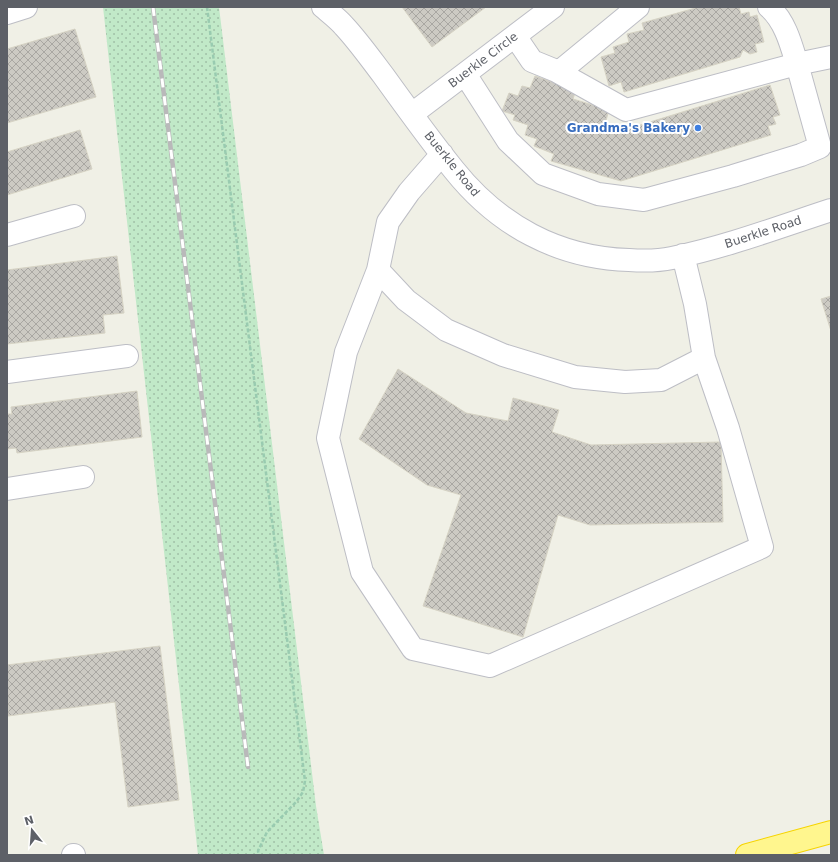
<svg xmlns="http://www.w3.org/2000/svg" width="838" height="862" viewBox="0 0 838 862" font-family="'DejaVu Sans',sans-serif">
  <defs>
    <pattern id="park-dots" width="8" height="8" patternUnits="userSpaceOnUse"><rect width="8" height="8" fill="#c1e9c8"/><path d="M2 2h.1M6 6h.1" fill="none" stroke="#a0c0a6" stroke-width="1.8" stroke-linecap="round"/></pattern>
    <pattern id="building-cross-hatch" width="8" height="8" patternUnits="userSpaceOnUse"><rect width="8" height="8" fill="#cccac3"/><path d="M0 0l8 8M0 8l8-8" fill="none" stroke="#a9a7a2"/></pattern>
  </defs>
  <rect width="100%" height="100%" fill="#f0f0e6"/>
  <path fill="url(#park-dots)" d="M103,7h116l97,799 8,49h-126z"/>
  <path fill="url(#building-cross-hatch)" stroke="#d6d3c4" d="M402,7h84l-54,40z
    M699,7h40l2,7 8,-2 1,5 7,-2 7,27 -9,2 2,8 -7,2 -7,-4 -3,7 -116,35 -3,-10 -12,4 -8,-29 14,-4 -2,-6 16,-5 -2,-8 17,-4 -2,-7z
    M75,29l21,68 -89,26v-74z
    M535,76l41,14 -3,9 36,11 -4,14 19,6 146,-45 10,30 -7,2 3,7 -8,2 3,9 -150,46 -70,-20 3,-7 -20,-8 3,-7 -12,-4 3,-10 -15,-5 2,-5 -13,-4 7,-18 9,3 4,-10 8,2z
    M80,130l12,39 -85,26v-43z
    M117,256l7,57 -21,2 2,18 -98,11v-74z
    M831,296v35l-10,-32z
    M398,369l68,44 42,8 5,-23 46,12 -7,22 39,13 130,-3 2,80 -133,3 -32,-10 -35,122 -100,-31 38,-111 -34,-10 -68,-46z
    M137,391l5,46 -125,16 -1,-5 -9,1v-35h5l-1,-7z
    M160,646l19,154 -51,7 -13,-105 -107,14 -1,-51z"/>
  <g fill="none" stroke-linecap="round" stroke-linejoin="round">
    <g stroke="#bdbec5" stroke-width="24">
      <path id="minor" d="M323,7c7,6 15,12 21,19 14,15 26,32 39,49 23,32 46,64 71,95 44,55 104,88 175,90 14,1 29,1 43,-2 54,-11 107,-31 159,-48
        M7,13l19,-6
        M515,36l17,25 27,11 79,-65
        M558,72l68,38 171,-46c-6,-20 -12,-43 -28,-57
        M465,74l43,67 35,33 55,20 46,6 89,-24 68,-21 19,-8 -23,-83 34,-7
        M412,114l141,-107
        M442,154l-33,38 -21,30 -10,48 28,30 40,30 57,25 72,22 50,5 36,-2 43,-22
        M7,235l67,-19
        M378,270l-32,82 -18,86 34,134 51,77 77,17 272,-119 -34,-119 -24,-70 -9,-54 -12,-49
        M7,372l120,-16
        M7,489l76,-12
        M73,855h1"/>
    </g>
    <g stroke="#f6d400" stroke-width="24">
      <path id="highway" d="M747,855l84,-23"/>
    </g>
    <path stroke="#99cbb0" stroke-width="2.5" stroke-dasharray="4 2" stroke-linecap="butt" d="M207,7l98,774 -2,11 -7,10 -29,30 -9,19 1,4"/>
    <use href="#minor" stroke="#fff" stroke-width="22"/>
    <use href="#highway" stroke="#fff68e" stroke-width="22"/>
    <g stroke="#b9b9ba" stroke-width="4.5">
      <path id="rail" d="M153,7l95,760"/>
    </g>
    <use href="#rail" stroke="#fff" stroke-width="3" stroke-dasharray="9" stroke-linecap="butt"/>
  </g>
  <circle fill="#3f7fe0" stroke="#fff" stroke-width="1.5" cx="698" cy="128" r="4"/>
  <g text-anchor="middle" stroke-width="4" stroke-linejoin="round" paint-order="stroke">
    <g font-size="12" fill="#5d6067" stroke="#fff">
      <text transform="translate(483 60) rotate(-37)" y="4">Buerkle Circle</text>
      <text transform="translate(452 164) rotate(51)" y="4">Buerkle Road</text>
      <text transform="translate(763 232) rotate(-18)" y="4">Buerkle Road</text>
    </g>
    <g font-size="12" font-weight="bold" fill="#366cbe" stroke="#fff" text-anchor="end">
      <text x="690" y="132">Grandma's Bakery</text>
    </g>
  </g>
  <rect width="838" height="862" fill="none" stroke="#5d6067" stroke-width="16"/>
  <g transform="translate(32 830) rotate(343)" stroke="#ffffff" stroke-width="3" paint-order="stroke">
  <path d="M0-3L7 15L0 10L-7 15Z" fill="#5d6067"/>
  <text y="-6" font-size="11" font-weight="bold" text-anchor="middle" fill="#5d6067">N</text>
  </g>
</svg>
